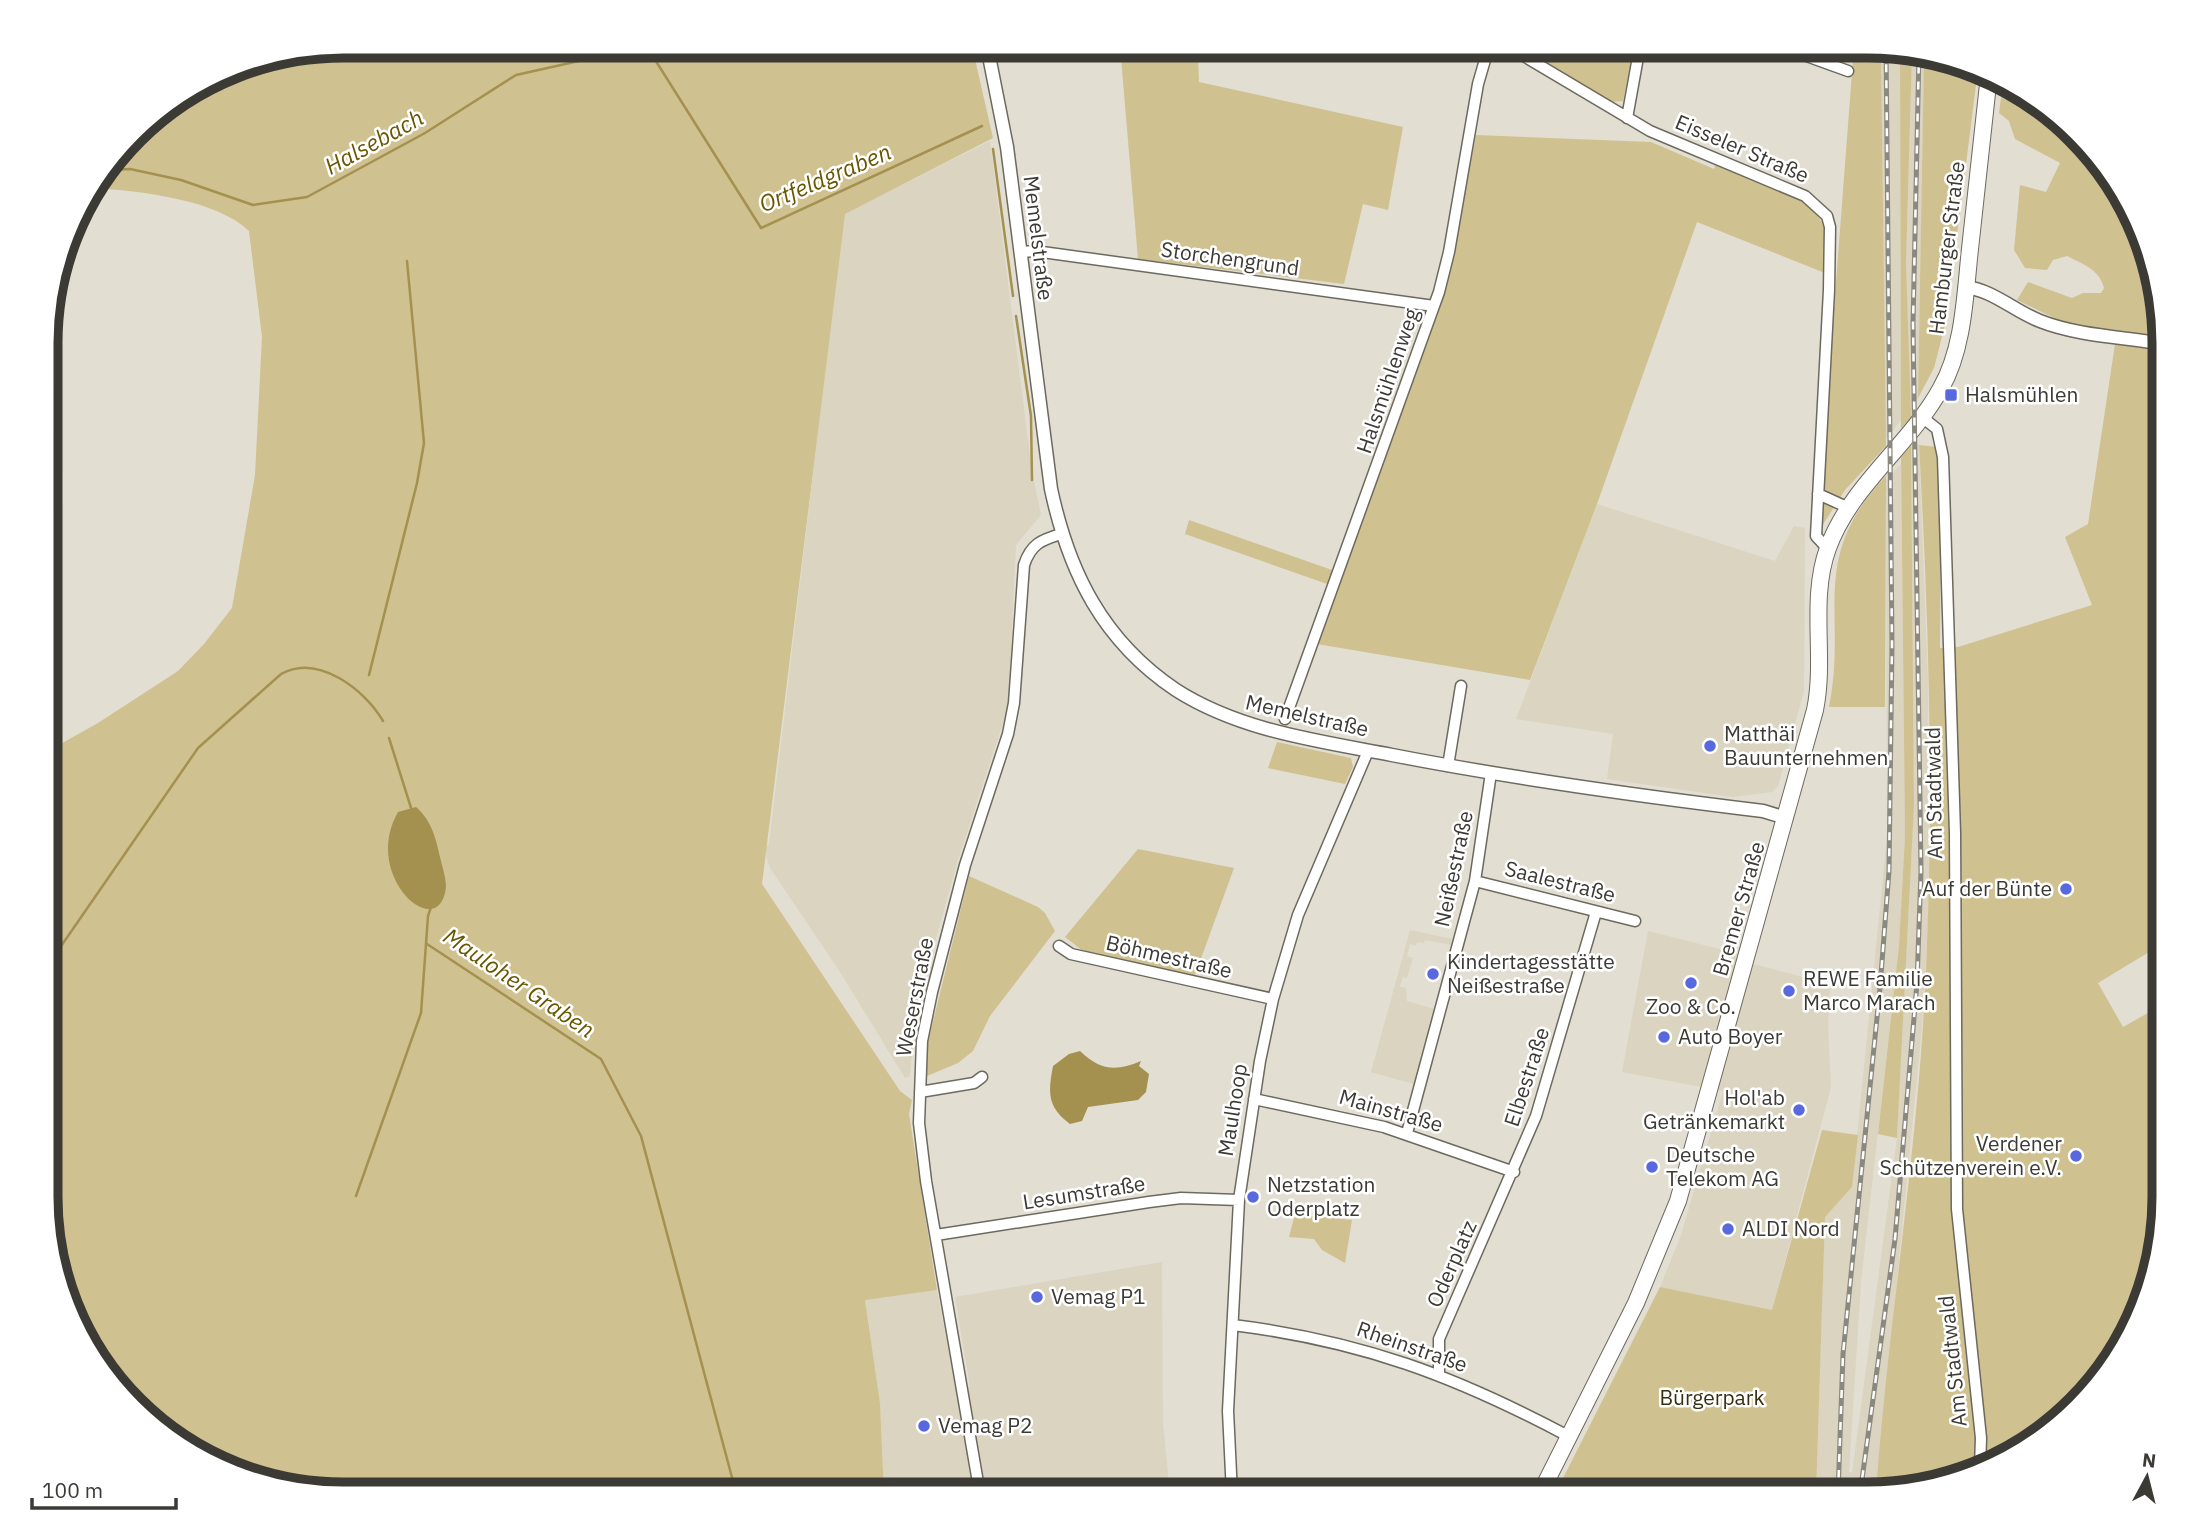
<svg xmlns="http://www.w3.org/2000/svg" width="2210" height="1540" viewBox="0 0 2210 1540" font-family="'IBM Plex Sans',sans-serif">
  <rect width="100%" height="100%" fill="#e2ded2"/>
  <path fill="#dad4c0" d="M1881,46l19,3 1,371 -15,19z
    M1912,51l12,3 -6,344 -8,14 -4,-149z
    M990,141l42,330 9,44 -25,30 -8,163 -50,152 -36,129 -8,40 -4,47 -5,2 -65,-106 -70,-104 -7,-21 6,-3 75,-630z
    M1911,445h8l9,236 1,225 -7,121 -46,466 -60,1 9,-277 27,-30 35,-350 -1,-356 15,-17 4,371 -6,111 -38,336 -12,190 3,1 45,-335 17,-333z
    M1597,504l178,57 19,-35 11,2 -1,163 -26,95 -6,6 -40,5 -125,-18 6,-45 -97,-15z
    M1410,930l42,9 -1,6 -26,-5 -1,3 -7,-1 -1,4 -6,-2 -3,12 6,2 -6,20 -4,-1 -3,10 6,1 1,13 28,8 -21,75 -43,-12z
    M1648,931l99,25 -1,6 84,22 -2,42 3,61 -59,223 -112,-23 21,-52 42,-144 -101,-19z
    M1162,1262l1,161 7,71h-286l-4,-91 -15,-104 72,-9 19,100 14,-3 -15,-90z"/>
  <path fill="#d0c190" d="M343,46h629l21,92 -148,76 -83,670 138,207 12,9 -3,14 28,176 -72,10 15,103 4,91h-560l-77,-15 -85,-46 -77,-87 -37,-110v-485l50,-28 80,-52 26,-27 28,-36 23,-133 7,-138 -13,-106c-33,-32 -110,-40 -155,-43l20,-26 8,-1 1,-11 23,-30 83,-52z
    M1120,46l78,8 1,28 204,45 -15,83 -25,-6 -19,80 -206,-25z
    M1520,46h114l-11,55 -12,1z
    M1854,46h27l5,400 -41,44 -23,36 6,-138z
    M1900,49l12,2 -6,212 5,155 -10,10z
    M1924,54l39,7 15,8 -28,221 -6,18 5,1 -15,59 -16,30z
    M2003,83l45,24 77,87 39,130v16l-97,-16 -50,-24 11,-18 44,16 11,-5h18l3,-5c-4,-18 -21,-24 -37,-32l-14,4 -6,10 -22,-2 -11,-18 6,-65 26,7 14,-29 -45,-24 -6,-18 -10,-8z
    M1476,135l175,7 63,27 2,-5c31,13 100,30 108,65 4,14 1,30 1,44l-128,-51 -100,282 -67,176 -213,-36 128,-353z
    M2115,344l49,7v592l-66,40 25,44 41,-23v212l-15,77 -46,85 -104,86 -123,29c11,-157 37,-312 47,-468 12,-193 7,-387 -4,-580l18,2 4,33 -1,168 18,-1 134,-42 -27,-68 23,-13z
    M1911,445l3,360 -17,333 -19,-4 21,-188 6,-111 -4,-379z
    M1886,476l-1,231h-56c19,-95 -22,-148 57,-231z
    M1189,520l146,51 -5,14 -145,-51z
    M1277,742l74,16 2,9 -8,17 -77,-16z
    M1138,849l96,19 -39,107 -108,-21 -22,-17z
    M969,876l69,31 7,6 10,18 -65,85 -17,35 -15,12 -31,13v-30z
    M1822,1130l36,5 -6,52 -27,30 -9,277h-261l105,-207 112,23z
    M1295,1214l57,6 -7,43 -23,-13 -8,-11 -25,-2z"/>
  <path fill="#a49150" d="M416,807c17,15 20,33 25,54 2,9 7,22 4,32 -11,47 -83,-18 -47,-81z
    M1080,1051c20,19 35,21 61,10l-2,5 10,8 -3,18 -8,8 -50,7 -6,14 -12,3c-23,-17 -22,-31 -17,-58l16,-12z"/>
  <g fill="none" stroke-linecap="round" stroke-linejoin="round">
    <path stroke="#a49150" stroke-width="2.5" d="M647,47l114,181 221,-102
      M993,149l20,147
      M131,155l2,-18
      M108,170l22,-1 51,11 72,25 54,-8 118,-64 91,-58 130,-29
      M1016,316l15,100 1,64
      M369,675l48,-192 7,-40 -17,-182
      M389,738l23,73
      M427,944l174,115 40,77 93,349
      M48,965l150,-217 83,-74c37,-21 84,16 102,47
      M356,1196l65,-183 7,-97 3,-9
      M736,1493l1,1"/>
    <g stroke="#6c695e" stroke-width="13">
      <path id="minor" d="M1507,46l143,85 155,65 22,20 3,11 -1,63 -13,246 12,13
        M1779,46l69,25
        M1627,118l13,-72
        M1021,252l14,-1 399,55
        M1922,417l15,12 6,28 12,376 2,376 24,229 -1,30
        M1818,494l31,14
        M1285,719l154,-427 10,-40 29,-168 11,-38
        M1448,766l13,-80
        M1475,881l160,40
        M1059,946l12,8 202,45
        M920,1092l54,-9 8,-6
        M1254,1099l130,28 130,45
        M1407,1133l68,-252 16,-108
        M936,1235l213,-33 32,-4 58,2
        M1233,1325c129,16 222,51 335,111
        M1439,1373v-34l97,-223 60,-204
        M980,1494l-54,-313 -7,-58 3,-82 10,-49 33,-127 43,-131 6,-31 10,-138c7,-21 17,-25 37,-31
        M1232,1494l-4,-83 11,-211 21,-139 13,-62 25,-84 70,-164
        M1232,1494h116"/>
    </g>
    <g stroke="#6c695e" stroke-width="15">
      <path id="tertiary" d="M987,46l20,101 44,342c18,84 52,152 125,201 64,41 143,51 216,65 123,24 247,41 371,56l23,7
        M1965,287c28,3 49,24 75,34 38,15 84,16 124,23"/>
    </g>
    <g stroke="#6c695e" stroke-width="18">
      <path id="primary" d="M1540,1494l96,-191 42,-102 137,-491c11,-53 -6,-110 13,-162 23,-63 82,-103 113,-160 23,-40 24,-94 29,-139 6,-58 13,-116 19,-174"/>
    </g>
    <use href="#minor" stroke="#fff" stroke-width="10"/>
    <use href="#tertiary" stroke="#fff" stroke-width="12"/>
    <use href="#primary" stroke="#fff" stroke-width="16"/>
    <g stroke="#8b8880" stroke-width="5">
      <path id="rail" d="M1838,1494l5,-140 37,-366 9,-117 3,-226 -6,-599
        M1860,1494l35,-255 22,-256 4,-112 -8,-547 6,-271"/>
    </g>
    <use href="#rail" stroke="#fff" stroke-width="2.5" stroke-dasharray="8" stroke-linecap="butt"/>
  </g>
  <g fill="#5868df" stroke="#fff" stroke-width="2.5">
    <rect x="1944" y="388" width="14" height="14" rx="3.5"/>
    <circle cx="1710" cy="746" r="7"/>
    <circle cx="2066" cy="889" r="7"/>
    <circle cx="1433" cy="974" r="7"/>
    <circle cx="1691" cy="983" r="7"/>
    <circle cx="1789" cy="991" r="7"/>
    <circle cx="1664" cy="1037" r="7"/>
    <circle cx="1799" cy="1110" r="7"/>
    <circle cx="2076" cy="1156" r="7"/>
    <circle cx="1652" cy="1167" r="7"/>
    <circle cx="1253" cy="1197" r="7"/>
    <circle cx="1728" cy="1229" r="7"/>
    <circle cx="1037" cy="1297" r="7"/>
    <circle cx="924" cy="1426" r="7"/>
  </g>
  <g text-anchor="middle" stroke-width="5" stroke-linejoin="round" paint-order="stroke">
    <g font-size="21" fill="#3c3a35" stroke="#fff">
      <text transform="translate(1742 149) rotate(23)" y="7">Eisseler Straße</text>
      <text transform="translate(1038 238) rotate(83)" y="7">Memelstraße</text>
      <text transform="translate(1947 248) rotate(-83)" y="7">Hamburger Straße</text>
      <text transform="translate(1230 259) rotate(8)" y="7">Storchengrund</text>
      <text transform="translate(1388 381) rotate(-71)" y="7">Halsmühlenweg</text>
      <text transform="translate(1307 716) rotate(13)" y="7">Memelstraße</text>
      <text transform="translate(1934 793) rotate(-91)" y="7">Am Stadtwald</text>
      <text transform="translate(1454 869) rotate(-78)" y="7">Neißestraße</text>
      <text transform="translate(1560 882) rotate(14)" y="7">Saalestraße</text>
      <text transform="translate(1739 909) rotate(-74)" y="7">Bremer Straße</text>
      <text transform="translate(1169 957) rotate(13)" y="7">Böhmestraße</text>
      <text transform="translate(915 997) rotate(-79)" y="7">Weserstraße</text>
      <text transform="translate(1527 1077) rotate(-72)" y="7">Elbestraße</text>
      <text transform="translate(1233 1110) rotate(-81)" y="7">Maulhoop</text>
      <text transform="translate(1391 1111) rotate(16)" y="7">Mainstraße</text>
      <text transform="translate(1084 1193) rotate(-9)" y="7">Lesumstraße</text>
      <text transform="translate(1452 1264) rotate(-66)" y="7">Oderplatz</text>
      <text transform="translate(1412 1347) rotate(19)" y="7">Rheinstraße</text>
      <text transform="translate(1953 1361) rotate(-96)" y="7">Am Stadtwald</text>
    </g>
    <g font-size="21" fill="#3c3a35" stroke="#fff" text-anchor="start">
      <text x="1965" y="402">Halsmühlen</text>
      <text x="1724" y="741">Matthäi<tspan x="1724" dy="24">Bauunternehmen</tspan></text>
      <text x="2052" y="896" text-anchor="end">Auf der Bünte</text>
      <text x="1447" y="969">Kindertagesstätte<tspan x="1447" dy="24">Neißestraße</tspan></text>
      <text x="1803" y="986">REWE Familie<tspan x="1803" dy="24">Marco Marach</tspan></text>
      <text x="1691" y="1014" text-anchor="middle">Zoo &amp; Co.</text>
      <text x="1678" y="1044">Auto Boyer</text>
      <text x="1785" y="1105" text-anchor="end">Hol'ab<tspan x="1785" dy="24">Getränkemarkt</tspan></text>
      <text x="2062" y="1151" text-anchor="end">Verdener<tspan x="2062" dy="24">Schützenverein e.V.</tspan></text>
      <text x="1666" y="1162">Deutsche<tspan x="1666" dy="24">Telekom AG</tspan></text>
      <text x="1267" y="1192">Netzstation<tspan x="1267" dy="24">Oderplatz</tspan></text>
      <text x="1742" y="1236">ALDI Nord</text>
      <text x="1051" y="1304">Vemag P1</text>
      <text x="938" y="1433">Vemag P2</text>
    </g>
    <g font-size="21" fill="#382f11" stroke="#fff">
      <text x="1712" y="1405">Bürgerpark</text>
    </g>
    <g font-size="23" font-style="italic" fill="#695600" stroke="#fff">
      <text transform="translate(374 142) rotate(-29)" y="8">Halsebach</text>
      <text transform="translate(825 178) rotate(-23)" y="8">Ortfeldgraben</text>
      <text transform="translate(519 983) rotate(34)" y="8">Mauloher Graben</text>
    </g>
  </g>
  <path d="M0 0H2210V1540H0ZM343 58H1867A285 285 0 0 1 2152 343V1197A285 285 0 0 1 1867 1482H343A285 285 0 0 1 58 1197V343A285 285 0 0 1 343 58Z" fill="#fff" fill-rule="evenodd"/>
  <path fill="none" stroke="#3c3a35" stroke-width="9" d="M343 58H1867A285 285 0 0 1 2152 343V1197A285 285 0 0 1 1867 1482H343A285 285 0 0 1 58 1197V343A285 285 0 0 1 343 58Z"/>
  <g transform="translate(2147 1477) rotate(7)" stroke="#ffffff" stroke-width="5" paint-order="stroke">
  <path d="M0-5L12 26L0 18L-12 26Z" fill="#3c3a35"/>
  <text y="-10" font-size="19" font-weight="bold" text-anchor="middle" fill="#3c3a35">N</text>
  </g>
  <path d="M32 1498v10h144v-10" fill="none" stroke="#3c3a35" stroke-width="3.5"/>
  <text x="42" y="1498" font-size="21" fill="#3c3a35" stroke="#ffffff" stroke-width="5" paint-order="stroke">100 m</text>
</svg>
